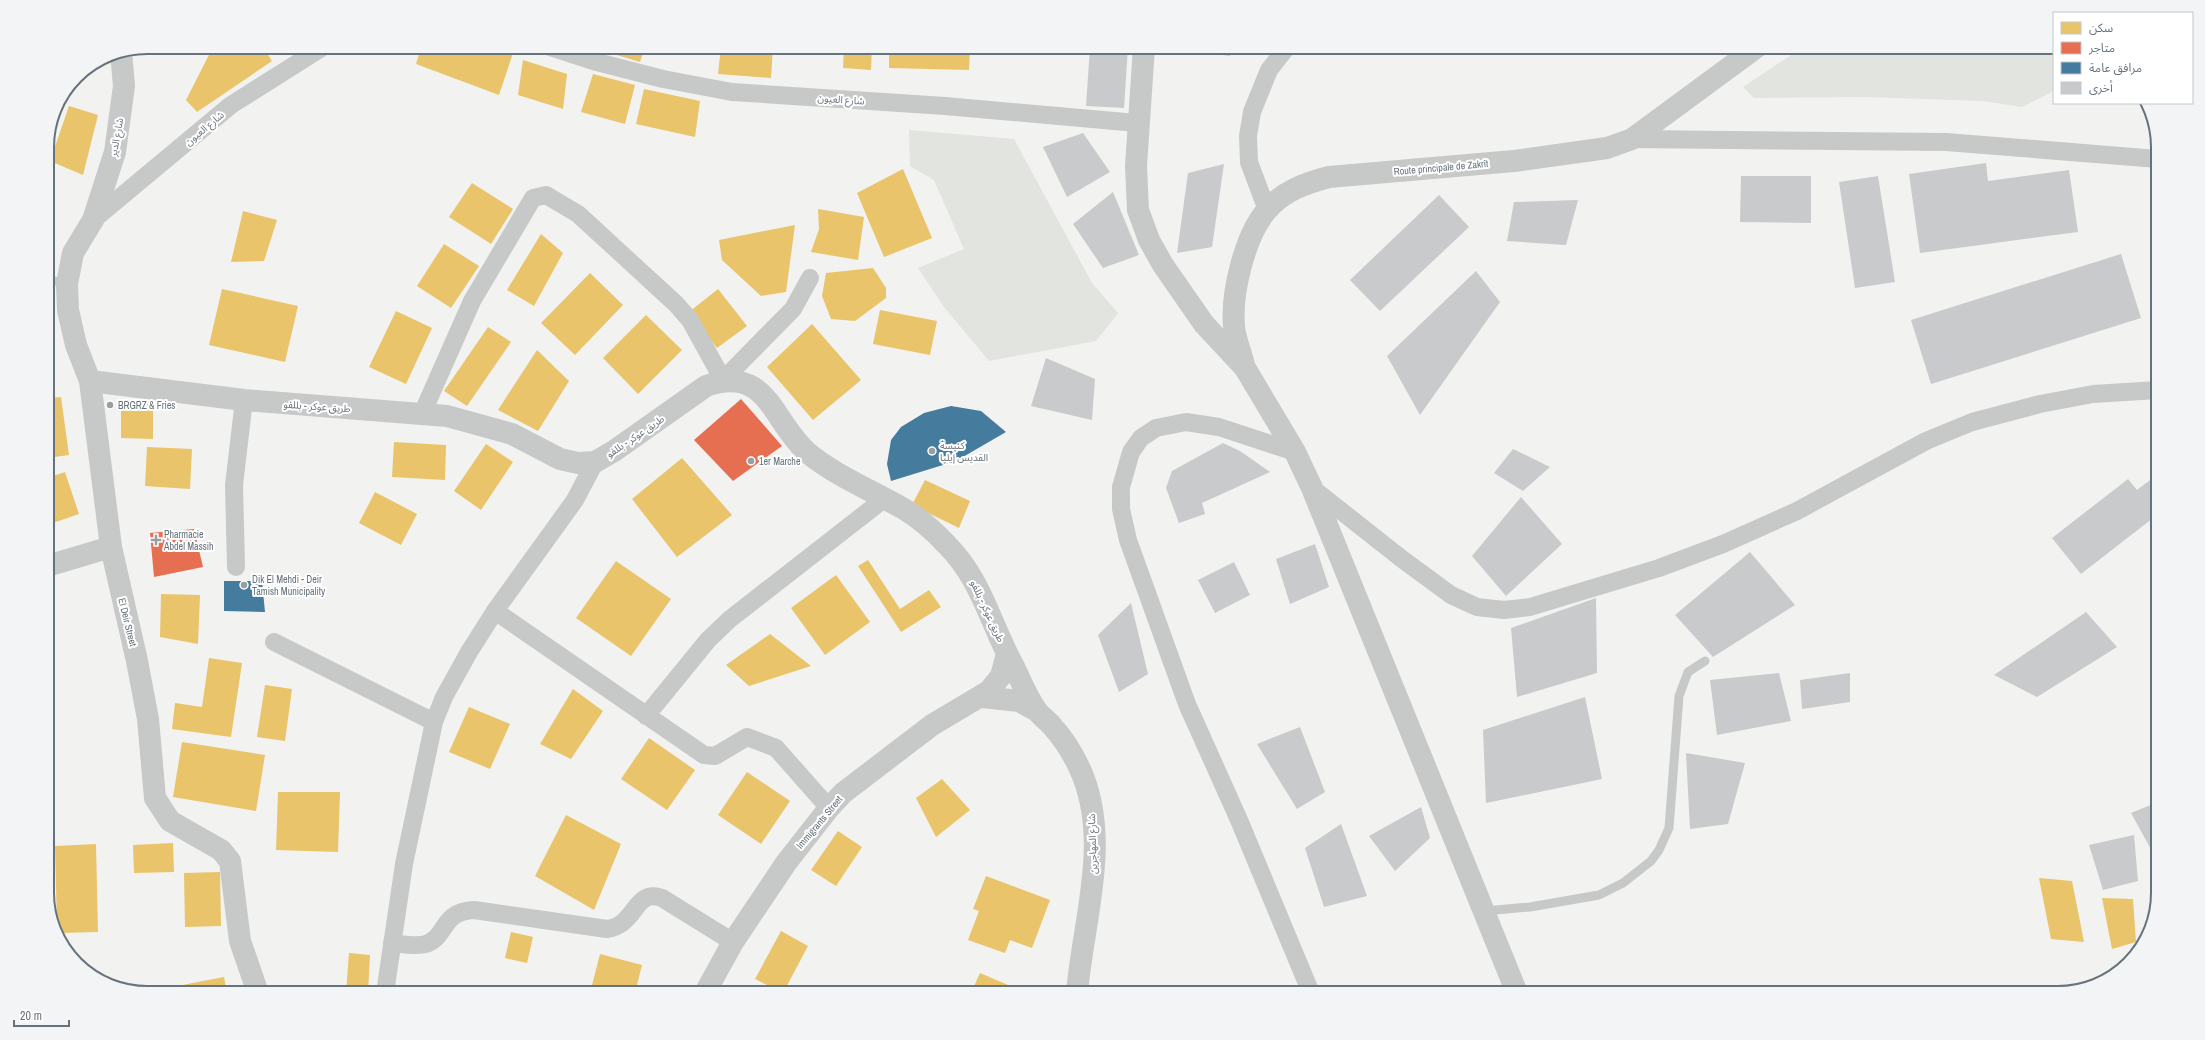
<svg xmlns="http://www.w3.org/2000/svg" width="2205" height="1040" viewBox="0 0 2205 1040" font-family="'Archivo Narrow','Noto Sans Arabic',sans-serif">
  <rect width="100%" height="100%" fill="#f2f2f1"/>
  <path fill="#e2e4df" d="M1803,47h251v44l-32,16 -39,-6 -118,-4 -111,1 -11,-11z
    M909,130l105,9 78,144 26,30 -22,28 -107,20 -45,-54 -26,-39 46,-19 -30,-69 -24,-14z"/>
  <path fill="#e9c46a" d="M213,47h50l9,14 -75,51 -11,-12z
    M421,47h94l-16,48 -83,-31z
    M590,47h55l-5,15z
    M721,47h52l-2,31 -53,-4z
    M844,47h28l-1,23 -28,-2z
    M889,47h81l-1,23 -80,-2z
    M1028,47h49l-1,5z
    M523,60l44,14 -4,35 -45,-14z
    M593,74l42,11 -10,39 -44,-12z
    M644,89l56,12 -5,36 -59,-13z
    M69,106l29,9 -15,60 -33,-14z
    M903,169l29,69 -48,19 -27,-64z
    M472,183l41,26 -22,35 -42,-27z
    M818,209l46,8 -6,43 -47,-8 8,-23z
    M243,211l34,9 -13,41 -33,1z
    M795,225l-9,67 -25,4 -39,-36 -3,-20z
    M541,234l22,19 -29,53 -27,-16z
    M444,244l35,22 -28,42 -34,-22z
    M873,268l13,20v10l-31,23 -24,-2 -9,-23 4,-23z
    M590,273l33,32 -48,50 -34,-32z
    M222,289l76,17 -13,56 -76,-17z
    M718,289l29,37 -30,22 -28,-36z
    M880,310l57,11 -7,34 -57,-11z
    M396,311l36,17 -26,56 -37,-17z
    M646,315l36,35 -44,44 -35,-36z
    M812,324l49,56 -48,40 -46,-53z
    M488,327l23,15 -44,64 -23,-15z
    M47,333l7,13 -7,3z
    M537,350l32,31 -31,50 -40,-21z
    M61,397l8,58 -22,3v-60z
    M121,401h32v38l-32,-1z
    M394,442l52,3 -1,35 -53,-3z
    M486,444l27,18 -32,48 -27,-19z
    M147,447l45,2 -2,40 -45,-3z
    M682,458l50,57 -55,42 -45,-58z
    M65,472l14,42 -32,11v-47z
    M925,480l45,21 -11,27 -47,-23z
    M375,492l42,22 -16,31 -42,-22z
    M868,560l32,49 29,-19 12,17 -40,25 -43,-66z
    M616,561l55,38 -40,57 -55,-38z
    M836,575l34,47 -45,33 -34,-47z
    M161,594l39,1 -2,49 -38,-7z
    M770,634l41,32 -62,20 -23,-21z
    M209,658l33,5 -11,74 -59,-8 3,-26 27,4z
    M265,685l27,4 -7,52 -28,-4z
    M573,689l30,22 -32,48 -31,-15z
    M469,707l41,17 -20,45 -41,-17z
    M649,738l46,32 -28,40 -46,-31z
    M182,742l83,13 -9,56 -83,-14z
    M747,772l43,29 -29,43 -43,-29z
    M942,779l28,31 -34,27 -20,-39z
    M278,792h62l-2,60 -62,-2z
    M566,815l55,29 -27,66 -59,-34z
    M838,831l24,16 -26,39 -25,-16z
    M173,843l1,29 -40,1 -1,-28z
    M96,844l2,88 -38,1 -3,-6 -2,-81z
    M220,872l1,54 -36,1 -1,-54z
    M986,876l64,24 -18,48 -22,-8 -5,13 -37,-13 11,-29 -6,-2z
    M2039,878l33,3 12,61 -33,-3z
    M2102,898l31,1 3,43 -24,7z
    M781,931l27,15 -25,47 -28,-14z
    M511,932l22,5 -6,26 -22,-5z
    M349,953l21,2 -2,38h-22z
    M600,954l42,11 -7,28h-45z
    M980,973l47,20h-56z
    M224,977l3,16h-81v-1z"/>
  <path fill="#e76f51" d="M741,399l41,47 -49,35 -39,-41z
    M194,529l9,38 -49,10 -4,-44z"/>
  <path fill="#457b9d" d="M951,406l30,5 25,21 -50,29 -65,20 -4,-17 4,-24 10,-13 23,-14z
    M224,581h38l3,31 -41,-1z"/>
  <path fill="#c9cacb" d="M1090,47h38l-4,61 -38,-2z
    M1178,47h53l-1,9 -53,-7z
    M1083,133l27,39 -43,25 -24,-50z
    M1986,163l2,18 81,-11 9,62 -158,21 -11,-79z
    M1224,164l-12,83 -35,6 11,-80z
    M1741,176h70v47l-71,-1z
    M1878,176l17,106 -40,6 -16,-106z
    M1113,192l26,63 -36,13 -30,-44z
    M1439,195l30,32 -89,84 -30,-31z
    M1578,200l-12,45 -59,-4 7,-39z
    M2121,254l20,64 -210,66 -20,-64z
    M1476,271l24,31 -80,113 -33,-59z
    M2158,289v22h-1l-3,-21z
    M1046,358l49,21 -3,41 -61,-14z
    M1223,443l17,8 30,21 -68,31 3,11 -26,9 -13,-35 6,-17z
    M1513,449l37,18 -27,24 -29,-18z
    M2158,474v50l-5,-6 -72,56 -29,-36 76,-59 9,11z
    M1521,497l41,47 -56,52 -34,-40z
    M1315,544l14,43 -39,17 -14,-45z
    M1750,552l45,53 -82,52 -38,-42z
    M1234,562l16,33 -35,18 -17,-33z
    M1596,598l1,75 -80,24 -6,-69z
    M1131,603l17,71 -29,18 -21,-57z
    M2086,612l31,35 -80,50 -43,-22z
    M1779,673l12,48 -74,14 -7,-55z
    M1850,673v29l-48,7 -2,-29z
    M1585,697l17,82 -116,24 -3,-73z
    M1300,727l25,65 -28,17 -40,-65z
    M1686,753l59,10 -17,61 -38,5z
    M2158,802v60l-27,-49z
    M1421,807l9,31 -35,33 -26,-35z
    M1341,824l26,72 -43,11 -19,-59z
    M2134,835l4,46 -35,9 -14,-45z"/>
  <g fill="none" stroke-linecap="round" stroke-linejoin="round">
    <path stroke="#c7c8c8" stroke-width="9" d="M47,279l20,5
      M1484,911l46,-4 69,-12 24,-12 28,-22 8,-11 10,-22 10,-132 9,-24 17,-11"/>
    <path stroke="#c7c8c8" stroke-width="18" d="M550,47l43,14 70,18 69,13 213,14 192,17
      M1632,139l314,3 212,17
      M1267,210l-18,-48 -1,-26 4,-24 17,-42 18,-23
      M93,220l138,-115 92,-58
      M422,414l50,-113 61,-103 13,-3 32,19 98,90 14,16 33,60 70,-71 17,-31
      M1295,452l-76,-25 -33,-5 -30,6 -15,10 -10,14 -10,35v22l7,31 59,164 52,116 72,173
      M1312,488l90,71 49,36 26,12 27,3 26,-3 129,-39 64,-24 74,-33 129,-70 46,-19 68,-18 53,-10 65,-4
      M236,567l-2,-82 10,-85
      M495,611l209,144 11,1 32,-19 29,11 53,60
      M274,642l160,80
      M646,716l62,-76 22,-21 154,-120
      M392,943c10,1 24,4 34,1 22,-8 14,-32 48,-34l133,19c30,-4 27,-41 55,-31l71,44
      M385,993l19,-129 30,-142 10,-25 25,-45 26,-41 80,-111 20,-38"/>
    <path stroke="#c7c8c8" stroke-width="22" d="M1144,47l-8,119 2,44 11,30 14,25 41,59 41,44 50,84 17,36 205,505
      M121,52l3,34 -9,66 -22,68 -20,33 -6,31 1,26 8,35 14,36 21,166 26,114 11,58 7,79 15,23 51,29 9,11 10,80 18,52
      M1244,365c-3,-13 -9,-26 -10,-39 -3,-33 11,-91 33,-116 16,-19 39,-27 62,-33l185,-16 93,-13 25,-9 125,-92
      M90,381l154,19 203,16 65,18 48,25 18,4 17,-1 19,-11 92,-65c62,-22 66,36 102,67 28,23 65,38 96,56 15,9 31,23 43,36 34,34 43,77 65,118 8,15 15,35 26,49 4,5 10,9 14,14 12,13 21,28 28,43 32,71 3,151 -3,224
      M47,566l64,-19
      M982,697l37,4 18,10
      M705,993l28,-51 53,-79 43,-55 14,-15 89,-68 57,-34 12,-15 6,-22"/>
  </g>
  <g fill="#979fa6" stroke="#fff" stroke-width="1.5">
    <circle cx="110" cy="405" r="4"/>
    <circle cx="932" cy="451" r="4"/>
    <circle cx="751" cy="461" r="4"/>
    <path d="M154 534h4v4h4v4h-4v4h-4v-4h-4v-4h4z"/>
    <circle cx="244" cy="585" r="4"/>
  </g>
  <g text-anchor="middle" stroke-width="4" stroke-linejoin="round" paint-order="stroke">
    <g font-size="10" fill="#66737d" stroke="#fff">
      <text transform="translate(841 99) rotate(4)" y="4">شارع العيون</text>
      <text transform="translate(204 128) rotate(-40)" y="4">شارع العيون</text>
      <text transform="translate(116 137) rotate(-80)" y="4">شارع الدير</text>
      <text transform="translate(1441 167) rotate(-5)" y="4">Route principale de Zakrît</text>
      <text transform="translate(317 406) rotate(4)" y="4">طريق عوكر - بللفو</text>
      <text transform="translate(635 436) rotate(-34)" y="4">طريق عوكر - بللفو</text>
      <text transform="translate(988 611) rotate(65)" y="4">طريق عوكر - بللفو</text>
      <text transform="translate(128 622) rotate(76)" y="4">El Deir Street</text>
      <text transform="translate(819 822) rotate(-50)" y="4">Immigrants Street</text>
      <text transform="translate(1092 844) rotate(-92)" y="4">شارع المهاجرين</text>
    </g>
    <g font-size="10" fill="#66737d" stroke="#fff" text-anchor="start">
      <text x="118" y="409">BRGRZ &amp; Fries</text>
      <text x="940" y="449">كنيسة<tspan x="940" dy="12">القديس إيليا</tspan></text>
      <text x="759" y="465">1er Marche</text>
      <text x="164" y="538">Pharmacie<tspan x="164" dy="12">Abdel Massih</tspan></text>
      <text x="252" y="583">Dik El Mehdi - Deir<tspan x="252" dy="12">Tamish Municipality</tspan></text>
    </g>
  </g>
  <path d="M0 0H2205V1040H0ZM147 54H2058A93 93 0 0 1 2151 147V893A93 93 0 0 1 2058 986H147A93 93 0 0 1 54 893V147A93 93 0 0 1 147 54Z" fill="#f3f4f5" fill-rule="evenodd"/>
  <path fill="none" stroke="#66737d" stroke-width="2" d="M147 54H2058A93 93 0 0 1 2151 147V893A93 93 0 0 1 2058 986H147A93 93 0 0 1 54 893V147A93 93 0 0 1 147 54Z"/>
  <rect x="2053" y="12" width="140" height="92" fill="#ffffff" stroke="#c2c7cb"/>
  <rect x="2061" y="22" width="20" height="12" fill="#e9c46a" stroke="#c2c7cb"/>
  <text x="2089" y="32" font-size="12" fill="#66737d">سكن</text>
  <rect x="2061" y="42" width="20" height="12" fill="#e76f51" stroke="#c2c7cb"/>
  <text x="2089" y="52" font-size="12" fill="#66737d">متاجر</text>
  <rect x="2061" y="62" width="20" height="12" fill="#457b9d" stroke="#c2c7cb"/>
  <text x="2089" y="72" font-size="12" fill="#66737d">مرافق عامة</text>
  <rect x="2061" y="82" width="20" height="12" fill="#c9cacb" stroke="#c2c7cb"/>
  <text x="2089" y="92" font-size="12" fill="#66737d">أخرى</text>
  <path d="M14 1020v6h55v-6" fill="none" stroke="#66737d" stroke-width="2"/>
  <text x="20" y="1020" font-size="12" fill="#66737d" stroke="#ffffff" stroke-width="3" paint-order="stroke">20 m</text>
</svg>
